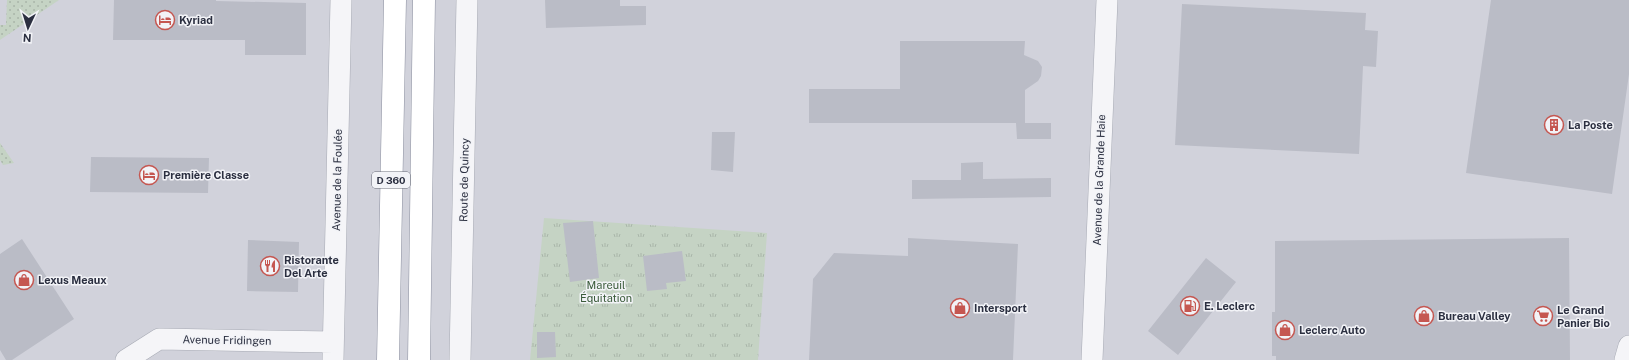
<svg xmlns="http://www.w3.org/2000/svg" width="1629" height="360" viewBox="0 0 1629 360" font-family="'Public Sans',sans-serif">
  <defs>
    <pattern id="grass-dots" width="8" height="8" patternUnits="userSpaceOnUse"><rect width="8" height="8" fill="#c5d3c4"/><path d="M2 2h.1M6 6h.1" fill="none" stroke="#a9b5a9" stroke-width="1.8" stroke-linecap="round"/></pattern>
    <pattern id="park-tufts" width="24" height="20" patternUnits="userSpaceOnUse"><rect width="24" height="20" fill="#c5d3c4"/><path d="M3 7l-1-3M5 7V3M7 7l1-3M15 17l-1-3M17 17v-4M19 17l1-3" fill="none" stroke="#a9b5a9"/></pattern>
  </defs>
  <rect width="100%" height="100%" fill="#e2e4ea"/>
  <path fill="#d1d2db" d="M0,0h1629v360h-1629z"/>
  <path fill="url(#grass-dots)" d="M7,0h52l-59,40v-15h6z
    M0,143l14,20 -11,2 -3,-5z"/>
  <path fill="url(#park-tufts)" d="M544,218l223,15 -9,127h-228z"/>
  <path fill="#babcc6" d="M114,0h102v1l90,2v52h-61v-15h-132z
    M545,0h75v6h26v19l-100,3z
    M1491,0h138v74l-17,120 -146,-21z
    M1182,4l184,9 -1,17 13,1 -2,36 -13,-1 -4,88 -184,-9z
    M900,41h125l-1,14 14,6 4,6 -1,9 -3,5 -13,9v33h26v16h-34l-1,-16h-207v-34h91z
    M712,132h23l-2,40 -22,-2z
    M91,157l118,1 -1,35 -118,-1z
    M983,162v17l68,-1v19l-139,2v-19h49v-17z
    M593,221l6,57 -29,4 -7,-59z
    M908,238l110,6 -5,116h-204l4,-81 21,-26 74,3z
    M1569,238l1,122h-294v-4h-4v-44h3v-71z
    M22,239l52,80 -62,41h-6l-6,-10v-96z
    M248,240l51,2 -1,50 -51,-1z
    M682,251l4,30 -20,2 1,6 -20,2 -4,-35z
    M1206,258l30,24 -58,73 -30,-24z
    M537,332h18l1,25 -19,1z"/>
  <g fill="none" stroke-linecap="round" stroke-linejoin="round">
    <g stroke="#a7aab4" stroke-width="22">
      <path id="minor" d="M126,360l33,-21 174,3
        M333,360l8,-360
        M460,360l7,-360
        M1092,360l15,-360
        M1625,360l4,-14"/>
    </g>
    <g stroke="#8b8f9f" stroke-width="23">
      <path id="highway" d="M388,360l7,-360
        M419,360l5,-360"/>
    </g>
    <use href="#minor" stroke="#f5f5f8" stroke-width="21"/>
    <use href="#highway" stroke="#fff" stroke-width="22"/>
  </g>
  <defs>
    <g id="hotel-ring" transform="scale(1)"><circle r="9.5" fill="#f2f3f7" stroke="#c55751" stroke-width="1.5"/><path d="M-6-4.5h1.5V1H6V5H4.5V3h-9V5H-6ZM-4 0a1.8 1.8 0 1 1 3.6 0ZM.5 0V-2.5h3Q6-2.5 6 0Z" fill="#c55751"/></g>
    <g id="building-ring" transform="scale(1)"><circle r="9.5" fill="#f2f3f7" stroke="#c55751" stroke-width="1.5"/><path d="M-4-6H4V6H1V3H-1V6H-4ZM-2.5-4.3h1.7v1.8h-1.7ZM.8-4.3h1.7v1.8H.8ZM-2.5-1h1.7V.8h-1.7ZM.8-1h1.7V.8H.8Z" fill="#c55751"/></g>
    <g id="restaurant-ring" transform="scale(1)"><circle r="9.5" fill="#f2f3f7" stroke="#c55751" stroke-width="1.5"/><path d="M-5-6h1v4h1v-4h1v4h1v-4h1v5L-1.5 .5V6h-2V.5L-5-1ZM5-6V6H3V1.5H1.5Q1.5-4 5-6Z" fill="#c55751"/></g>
    <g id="shop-ring" transform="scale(1)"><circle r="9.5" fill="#f2f3f7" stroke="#c55751" stroke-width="1.5"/><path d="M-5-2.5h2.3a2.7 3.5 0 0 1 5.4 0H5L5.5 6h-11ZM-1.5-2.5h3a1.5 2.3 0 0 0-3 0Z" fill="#c55751"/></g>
    <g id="fuel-ring" transform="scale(1)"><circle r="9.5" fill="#f2f3f7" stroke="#c55751" stroke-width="1.5"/><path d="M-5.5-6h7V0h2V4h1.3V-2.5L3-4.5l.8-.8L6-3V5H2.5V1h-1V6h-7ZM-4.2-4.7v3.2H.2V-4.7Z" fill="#c55751"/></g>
    <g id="supermarket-ring" transform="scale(1)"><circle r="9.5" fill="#f2f3f7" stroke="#c55751" stroke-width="1.5"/><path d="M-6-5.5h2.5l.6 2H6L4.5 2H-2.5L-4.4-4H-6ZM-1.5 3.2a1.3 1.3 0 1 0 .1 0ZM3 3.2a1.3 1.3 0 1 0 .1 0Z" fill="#c55751"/></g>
  </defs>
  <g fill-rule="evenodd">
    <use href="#hotel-ring" x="165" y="20"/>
    <use href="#building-ring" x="1554" y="125"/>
    <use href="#hotel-ring" x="149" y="175"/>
    <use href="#restaurant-ring" x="270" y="266"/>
    <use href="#shop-ring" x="24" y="280"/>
    <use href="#fuel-ring" x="1190" y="306"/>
    <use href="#shop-ring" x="960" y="308"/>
    <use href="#shop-ring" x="1424" y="316"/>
    <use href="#supermarket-ring" x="1543" y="316"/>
    <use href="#shop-ring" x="1285" y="330"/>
  </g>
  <g text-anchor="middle" stroke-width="3" stroke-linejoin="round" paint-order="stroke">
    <rect fill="#f2f3f7" stroke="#676a77" stroke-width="1" x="372" y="172" width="38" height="16" rx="3"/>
    <g font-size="10" font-weight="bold" fill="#2b2f40">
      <text x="391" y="184">D 360</text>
    </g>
    <g font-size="11" font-weight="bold" fill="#2b2f40" stroke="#f2f3f7" text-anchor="start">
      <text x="179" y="24">Kyriad</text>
      <text x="1568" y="129">La Poste</text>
      <text x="163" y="179">Première Classe</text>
      <text x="284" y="264">Ristorante<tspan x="284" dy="13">Del Arte</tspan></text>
      <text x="38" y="284">Lexus Meaux</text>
      <text x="1204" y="310">E. Leclerc</text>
      <text x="974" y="312">Intersport</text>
      <text x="1557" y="314">Le Grand<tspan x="1557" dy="13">Panier Bio</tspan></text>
      <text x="1438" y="320">Bureau Valley</text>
      <text x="1299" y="334">Leclerc Auto</text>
    </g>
    <g font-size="11" fill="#2b2f40" stroke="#f2f3f7">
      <text transform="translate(337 180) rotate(-89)" y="4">Avenue de la Foulée</text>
      <text transform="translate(464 180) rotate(-89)" y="4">Route de Quincy</text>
      <text transform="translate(1099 180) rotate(-88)" y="4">Avenue de la Grande Haie</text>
      <text transform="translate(227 340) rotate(1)" y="4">Avenue Fridingen</text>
    </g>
    <g font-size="11" fill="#3a5b3a" stroke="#f2f3f7">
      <text x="606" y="289">Mareuil<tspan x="606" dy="13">Équitation</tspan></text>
    </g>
  </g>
  <g transform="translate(28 28) rotate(184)" stroke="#f2f3f7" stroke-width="3" paint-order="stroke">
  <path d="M0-3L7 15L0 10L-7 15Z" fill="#2b2f40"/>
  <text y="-6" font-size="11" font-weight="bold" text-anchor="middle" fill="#2b2f40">N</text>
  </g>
</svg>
